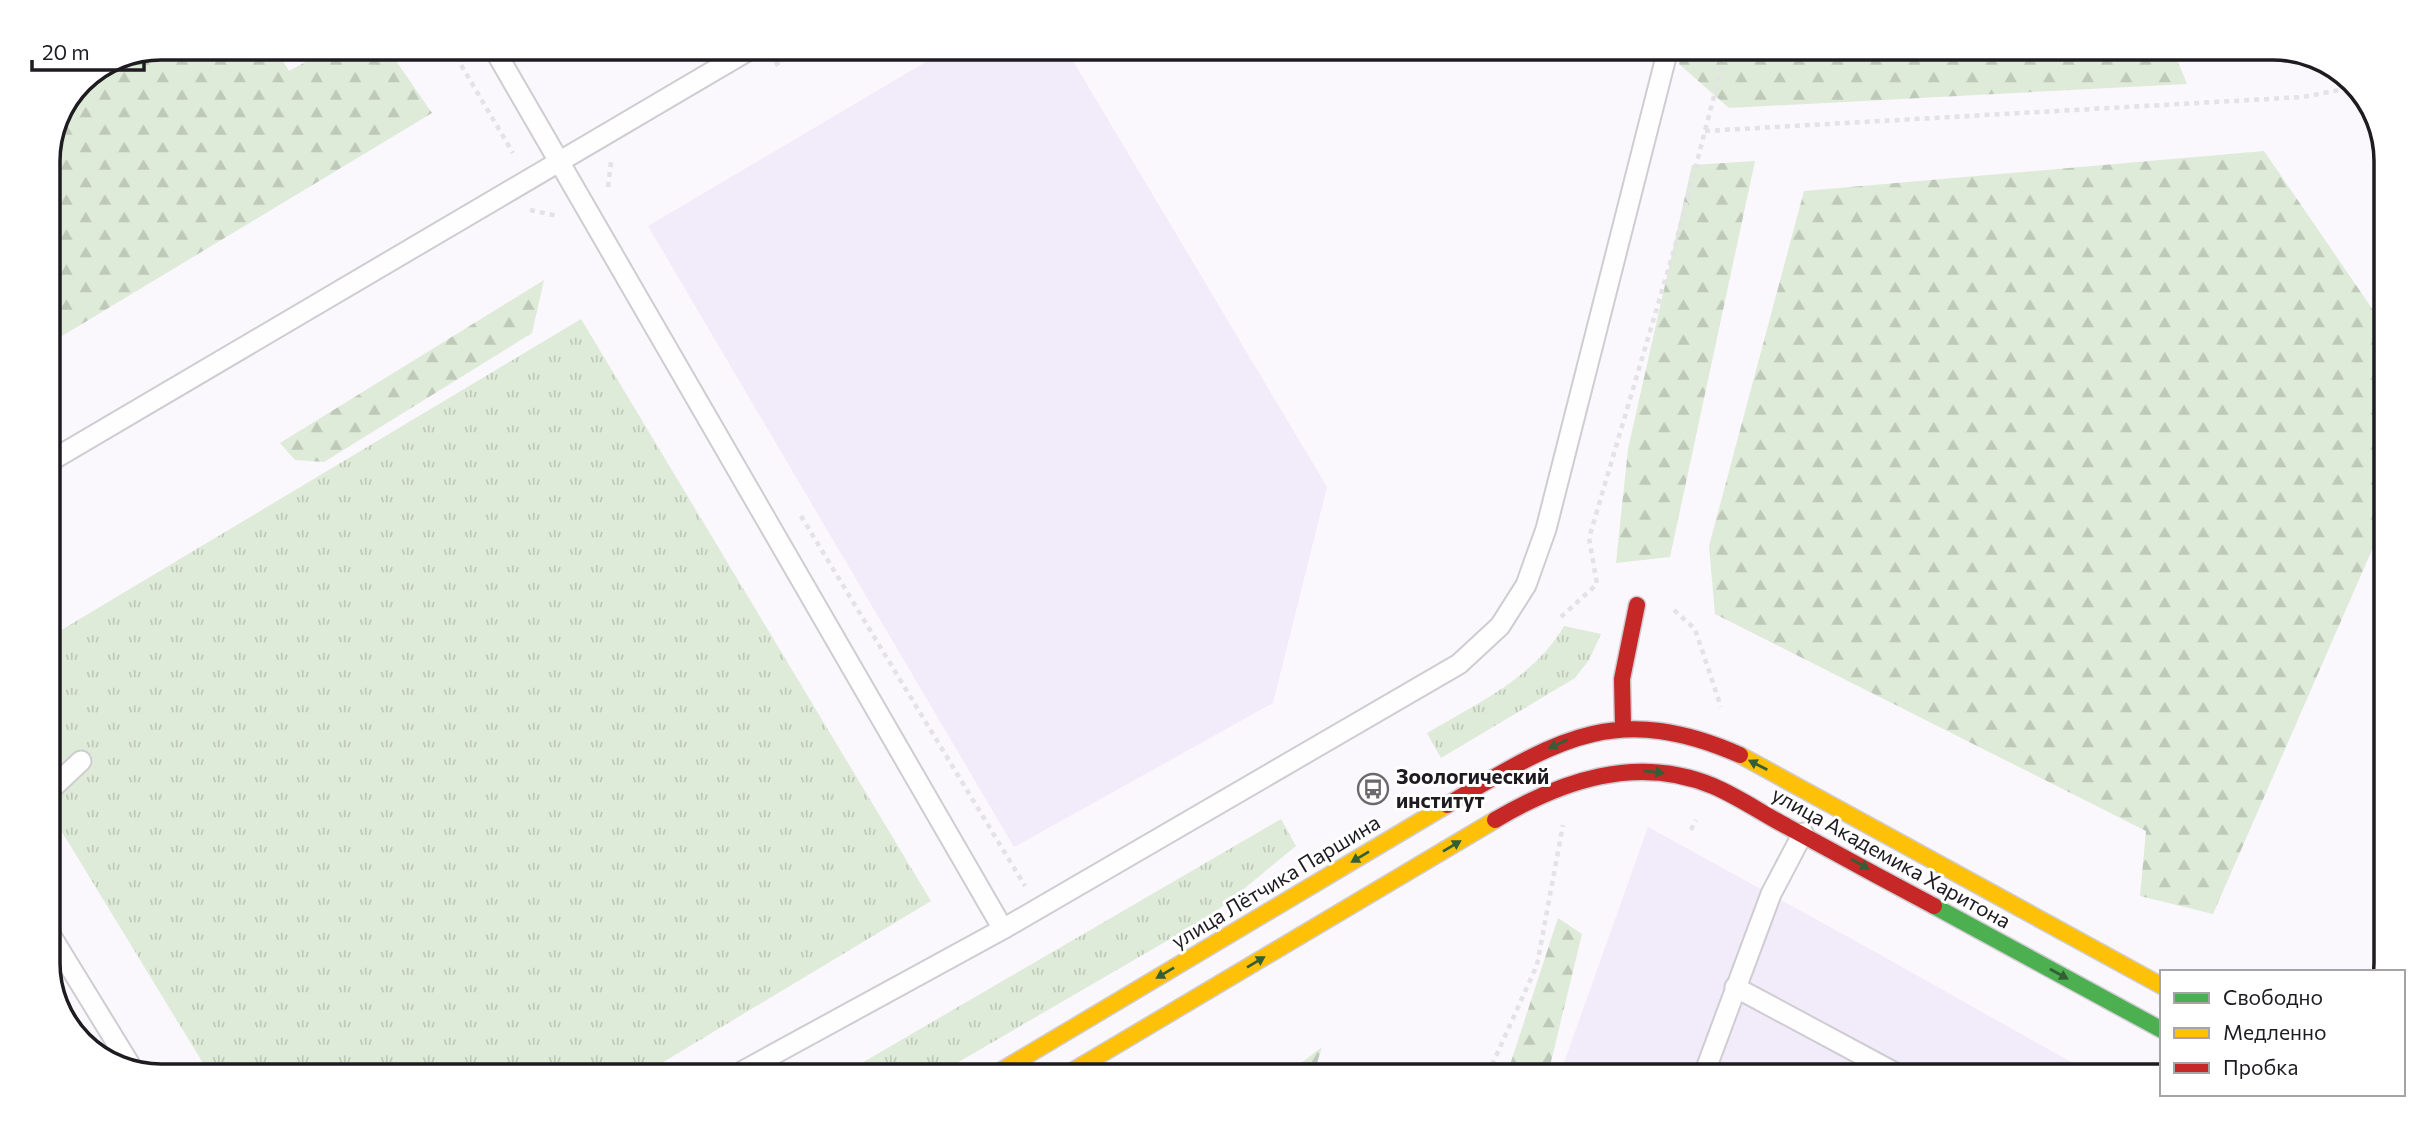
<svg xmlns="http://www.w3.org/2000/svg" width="2433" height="1124" viewBox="0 0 2433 1124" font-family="Commissioner,sans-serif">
  <defs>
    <pattern id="grass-tufts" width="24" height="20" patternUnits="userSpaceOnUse" patternTransform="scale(1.75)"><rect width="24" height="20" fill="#deebd8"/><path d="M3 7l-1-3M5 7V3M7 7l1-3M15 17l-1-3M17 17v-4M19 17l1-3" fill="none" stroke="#bec9b9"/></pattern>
    <pattern id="forest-firs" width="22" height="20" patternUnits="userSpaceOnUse" patternTransform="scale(1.75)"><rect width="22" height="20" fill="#deebd8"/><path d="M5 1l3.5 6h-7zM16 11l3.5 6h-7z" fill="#bec9b9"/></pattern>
  </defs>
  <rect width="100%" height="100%" fill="#faf7fd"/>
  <path fill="#f2ecfa" d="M946,50l121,1 260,436 -54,216 -259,144 -366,-621z
    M1648,827l213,117 235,132 -536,-2z"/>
  <path fill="url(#grass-tufts)" d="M581,319l350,582 -281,169 -444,-2 -158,-259v-171z
    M1564,626l37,8 -12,26 -14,18 -134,80 -14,-25c50,-30 107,-55 137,-107z
    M1281,819l15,27 -83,68 -270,157h-95z"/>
  <path fill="url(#forest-firs)" d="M160,47l115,1 14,23 42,-23h56l45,65 -385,232v-192l34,-73z
    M1683,53l492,2 12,29 -458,24 -50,-44z
    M2264,151l120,175 -2,201 -169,387 -73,-18 6,-65 -431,-217 -6,-68 95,-355z
    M1755,161l-85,396 -54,6 12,-114 64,-284z
    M544,280l-12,53 -208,129 -29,-2 -15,-17z
    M1558,918l24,16 -34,140h-41z
    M1322,1047l-8,26h-26z"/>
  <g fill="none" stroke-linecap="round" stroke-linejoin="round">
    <g stroke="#cfccd2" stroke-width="23">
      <path id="lane" d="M494,49l509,880
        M47,463l702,-413
        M48,792l33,-31
        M48,931l84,137
        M1735,987l164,88
        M743,1071l260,-142 456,-265 41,-38 26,-41 20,-56 121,-476
        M1704,1074l67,-180 32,-61"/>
    </g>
    <g stroke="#cfccd2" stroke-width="19">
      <path id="fast" d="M1934,906l228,124"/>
    </g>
    <g stroke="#cfccd2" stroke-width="19">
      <path id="slow" d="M1740,755l422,231
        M999,1072l448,-267
        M1071,1072l424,-252"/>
    </g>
    <g stroke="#cfccd2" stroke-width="19">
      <path id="jam" d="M1623,726l-1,-47 15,-74
        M1447,805c108,-64 168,-105 293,-50
        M1495,820c66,-39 141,-66 218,-34 26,11 50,28 75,41 49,27 97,53 146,79"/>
    </g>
    <path stroke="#e3e2e4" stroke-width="4.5" stroke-dasharray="5 5" stroke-linecap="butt" d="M451,48l62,105
      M775,65l24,-15
      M1705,131l598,-34 52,-10
      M608,187l3,-25
      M530,210l28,6
      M47,498l12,-6
      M801,516l224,370
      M1674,610l21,19 26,78
      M1561,617l36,-33 -8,-46 85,-288 51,-196
      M1691,830l5,-10
      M1488,1074l49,-109 26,-140"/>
    <use href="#lane" stroke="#fefeff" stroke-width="19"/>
    <use href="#fast" stroke="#4caf50" stroke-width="16"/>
    <use href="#slow" stroke="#ffc107" stroke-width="16"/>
    <use href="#jam" stroke="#c62828" stroke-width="16"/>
  </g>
  <defs><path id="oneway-solid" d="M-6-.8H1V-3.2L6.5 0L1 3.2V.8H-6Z" transform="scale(1.75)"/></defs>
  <g fill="#335e36">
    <use href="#oneway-solid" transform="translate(1558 744) rotate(156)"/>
    <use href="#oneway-solid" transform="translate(1758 765) rotate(-153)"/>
    <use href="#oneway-solid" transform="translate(1654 772) rotate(6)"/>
    <use href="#oneway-solid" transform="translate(1452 846) rotate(-31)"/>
    <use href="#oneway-solid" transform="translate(1360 857) rotate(149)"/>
    <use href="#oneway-solid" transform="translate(1860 864) rotate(29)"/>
    <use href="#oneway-solid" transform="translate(1256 962) rotate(-31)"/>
    <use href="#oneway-solid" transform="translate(1165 973) rotate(149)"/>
    <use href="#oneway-solid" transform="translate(2059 974) rotate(29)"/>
  </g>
  <defs>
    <g id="bus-ring" transform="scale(1.575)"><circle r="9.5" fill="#fff" stroke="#6b686e" stroke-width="1.5"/><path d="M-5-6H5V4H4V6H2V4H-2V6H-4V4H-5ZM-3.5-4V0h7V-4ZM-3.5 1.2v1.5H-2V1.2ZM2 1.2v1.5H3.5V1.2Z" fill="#6b686e"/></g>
  </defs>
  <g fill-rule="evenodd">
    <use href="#bus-ring" x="1373" y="789"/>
  </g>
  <g text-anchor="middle" stroke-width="6" stroke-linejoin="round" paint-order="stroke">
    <g font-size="21" font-weight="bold" fill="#1e1b21" stroke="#fff" text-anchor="start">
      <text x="1396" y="784">Зоологический<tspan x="1396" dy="24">институт</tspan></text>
    </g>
    <g font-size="21" fill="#1e1b21" stroke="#fff">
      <text transform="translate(1891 858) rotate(29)" y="7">улица Академика Харитона</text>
      <text transform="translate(1276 882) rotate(-31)" y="7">улица Лётчика Паршина</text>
    </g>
  </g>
  <path d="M0 0H2433V1124H0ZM161 60H2273A101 101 0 0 1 2374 161V963A101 101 0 0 1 2273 1064H161A101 101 0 0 1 60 963V161A101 101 0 0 1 161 60Z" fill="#fff" fill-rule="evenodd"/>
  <path fill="none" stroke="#1e1b21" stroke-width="3.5" d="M161 60H2273A101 101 0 0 1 2374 161V963A101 101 0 0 1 2273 1064H161A101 101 0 0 1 60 963V161A101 101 0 0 1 161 60Z"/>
  <rect x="2160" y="970" width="245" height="126" fill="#ffffff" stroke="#a5a4a6" stroke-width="2"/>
  <rect x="2174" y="993" width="35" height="10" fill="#4caf50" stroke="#a5a4a6" stroke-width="2"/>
  <text x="2223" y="1005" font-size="21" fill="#1e1b21">Свободно</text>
  <rect x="2174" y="1028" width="35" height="10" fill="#ffc107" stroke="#a5a4a6" stroke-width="2"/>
  <text x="2223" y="1040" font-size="21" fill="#1e1b21">Медленно</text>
  <rect x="2174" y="1063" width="35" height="10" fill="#c62828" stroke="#a5a4a6" stroke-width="2"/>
  <text x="2223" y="1075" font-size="21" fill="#1e1b21">Пробка</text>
  <path d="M32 60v10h112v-10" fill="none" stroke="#1e1b21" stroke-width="3.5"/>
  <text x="42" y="60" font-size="21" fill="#1e1b21" stroke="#ffffff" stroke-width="5" paint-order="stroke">20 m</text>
</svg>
